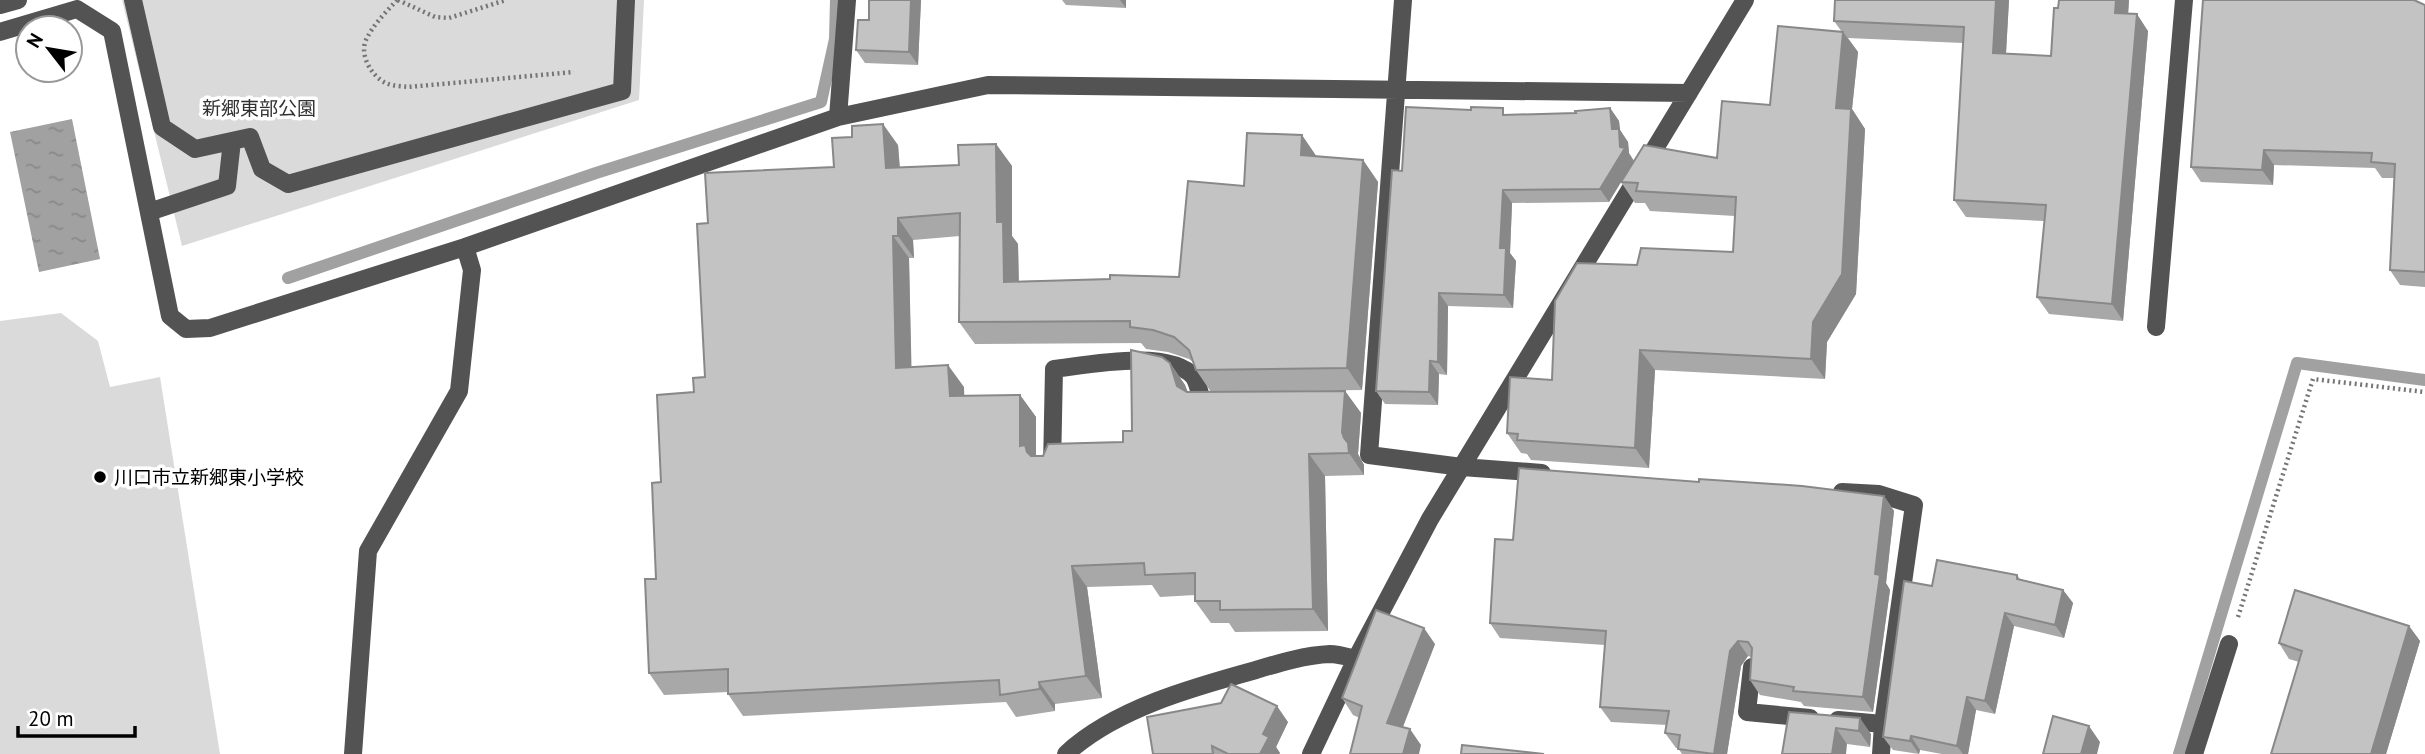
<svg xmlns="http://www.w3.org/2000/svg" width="2425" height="754" font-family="'PT Sans','Noto Sans JP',sans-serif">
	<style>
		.park { fill: #dadada }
		.water { fill: url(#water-ripples) }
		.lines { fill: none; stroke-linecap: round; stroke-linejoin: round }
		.stream { stroke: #a1a1a1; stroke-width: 12 }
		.path { stroke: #757575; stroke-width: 4.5; stroke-dasharray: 2 3.5; stroke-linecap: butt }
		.minor { stroke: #535353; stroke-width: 18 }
		.wall { fill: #a8a8a8 }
		.shaded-wall { fill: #888 }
		.building { fill: #c3c3c3; stroke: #888; stroke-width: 2 }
		.poi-dot { fill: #000; stroke: #fff; stroke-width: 2.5 }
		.labels { text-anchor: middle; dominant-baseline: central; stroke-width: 7; stroke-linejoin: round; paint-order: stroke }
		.park-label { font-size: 19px; fill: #313131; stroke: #fff }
		.poi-label { font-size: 19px; fill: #000; stroke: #fff; text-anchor: start }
	</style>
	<defs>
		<pattern id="water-ripples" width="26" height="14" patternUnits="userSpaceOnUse" patternTransform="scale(1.75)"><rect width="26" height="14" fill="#a1a1a1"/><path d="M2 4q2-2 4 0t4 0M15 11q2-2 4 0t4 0" fill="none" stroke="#898989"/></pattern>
	</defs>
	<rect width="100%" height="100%" fill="#fff"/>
	<path class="park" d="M122,0H644L639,100L182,246Z
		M61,313L98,341L110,387L160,377L220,754H0V321Z"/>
	<path class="water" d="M72,119L100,259L39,272L10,132Z"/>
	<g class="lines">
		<path class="stream" d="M288,278L596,173L821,102L835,39L836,0
			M2179,754L2297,363L2425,380"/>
		<path class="path" d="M397,0C386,12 373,25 366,40C359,55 372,77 386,83C392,86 401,86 408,87L574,72
			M398,0L435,17L449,18L506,0
			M2238,617L2313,379L2425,392"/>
		<path class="minor" d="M133,0L162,127L195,149L250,137L262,169L288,184L622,91L626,0
			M1403,0L1369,455L1462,467L1542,473
			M0,5L18,0
			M0,32L77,9L112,31L170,316L186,329L210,328L465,247L838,117L988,85L1689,93
			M838,117L847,0
			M149,212L227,186L232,141
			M2156,327L2184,0
			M1052,467L1054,369C1087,365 1170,348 1194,377C1198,383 1200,396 1203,403H1213
			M1842,492L1879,494L1914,505L1883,724L1881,754
			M1752,667L1747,712L1810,718
			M1838,720L1883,724
			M353,754L368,551L459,391L472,270L465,247
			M1066,754C1114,709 1194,687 1256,670C1279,663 1305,655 1330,654C1338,654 1348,657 1356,659
			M1311,754L1356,659L1430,519L1745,0
			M2194,754L2229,644"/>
	</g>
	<path class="wall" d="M869,0H921L918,65L865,63L856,50L869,20Z
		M1062,0H1126V8L1066,5Z
		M2009,0L2006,54L2051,56L2059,0H2129L2128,14L2148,31L2123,321L2049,314L2037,297L2044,221L1966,217L1954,200L1963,43L1848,38L1858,52L1852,109L1865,129L1856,294L1827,342L1825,379L1655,370L1649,468L1531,460L1527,454L1521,453L1507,433L1552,380L1637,265L1733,252L1735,216L1650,211L1645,203H1635L1621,182L1717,158L1842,32L1834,21Z
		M2425,5V287L2400,285L2390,270L2394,178H2382L2375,168L2274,165L2273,185L2201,182L2191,167Z
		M1610,108L1619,121L1620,130L1628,142L1629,153L1609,202L1512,203L1510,253L1516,261L1513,308L1448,306L1447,375L1439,374L1438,405L1385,404L1376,391L1402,171L1508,115L1576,113Z
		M852,137L898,145L900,167L959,165L996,144L1012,166V236L1018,244L1019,281L1179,277L1244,186L1317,156L1363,160L1378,182L1362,390L1211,392L1196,370L1193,362L1189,359L1168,352L1146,349L1141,343L975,344L959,322L960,236L913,240L914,258H909L911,367L964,387V396L1020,395L1036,417V456H1043L1123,442L1132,431L1170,363L1185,385L1188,392L1345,391L1361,413L1358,454L1364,465V475L1325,476L1328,631L1235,632L1229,623H1211L1195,601V595L1160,597L1152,585L1087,587L1102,698L1055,704V711L1016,717L1006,702L743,716L728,694V692L664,695L649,673L656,579L661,482L694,392L705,377L708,223L834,167Z
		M1884,496L1894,511L1886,583L1890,590L1873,712L1804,706L1801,702L1760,695L1750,680L1751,657L1748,656L1741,666L1727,754H1682L1678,748H1676L1665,733L1667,725L1611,722L1600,707L1605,645L1500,638L1490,623L1513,540Z
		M2017,575L2020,579L2063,590L2073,603L2064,638L2014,626L1995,714L1976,710L1968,754H1942L1920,750L1919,754L1893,750L1883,737L1932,586Z
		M2409,626L2420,641L2386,754H2271L2299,662L2289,659L2279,643Z
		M1435,644L1403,727L1421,745L1353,715L1342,698Z
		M1789,712L1871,734L1870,747L1847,744Z
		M1288,722L1276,747L1280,753L1279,754H1153Z"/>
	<path class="shaded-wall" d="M911,0H921L918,65L909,52Z
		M1120,0H1126V8Z
		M1996,0H2009L2005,70L1993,53Z
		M2116,0H2129L2127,30L2115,13Z
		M2137,14L2148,31L2123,321L2112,304Z
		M1843,32L1858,52L1852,109L1865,129L1856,294L1827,342L1825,379L1811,359L1813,322Z
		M1610,108L1619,121L1620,130L1628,142L1629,153L1634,161L1609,202L1600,189L1620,147L1612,129Z
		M883,124L898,145L901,190L886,168Z
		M1302,135L1317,157L1301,155Z
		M996,144L1012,166V236L1018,244L1019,304L1004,282L997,222Z
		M2264,150L2274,165L2273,185L2262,170Z
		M1363,160L1378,182L1362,390L1347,368Z
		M1503,190L1512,203L1510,253L1516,261L1513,308L1504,295L1500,248Z
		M898,218L913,240L914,258L898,236Z
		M893,236L909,258L912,389L896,368Z
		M1439,293L1448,306L1447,375L1438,362Z
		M1640,350L1655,370L1649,468L1635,448Z
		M1430,361L1439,374L1438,405L1429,392Z
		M1170,363L1185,385L1193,408L1177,386Z
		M948,365L964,387L965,418L950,396Z
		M1345,391L1361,413L1358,454L1364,465V475L1349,453L1342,432Z
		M1020,395L1036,417V460L1020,446Z
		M1309,454L1325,476L1328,631L1313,609Z
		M1884,496L1894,511L1886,583L1890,590L1873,712L1863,697L1875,574Z
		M1072,566L1087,587L1102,698L1086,676Z
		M2063,590L2073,603L2064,638L2055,625Z
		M2005,613L2014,626L1995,714L1985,701Z
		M2409,626L2420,641L2386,754H2371Z
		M1424,628L1435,644L1398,739L1387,723Z
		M1738,641L1748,656L1741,666L1727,754H1714L1730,651Z
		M1039,682L1055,704V711L1040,689Z
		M1967,697L1976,710L1968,754H1963L1957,746Z
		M1277,706L1288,722L1276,747L1280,753L1279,754H1260L1263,734Z
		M1860,718L1871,734L1870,747L1859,731Z
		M2089,726L2100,742L2097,754H2081Z
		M1836,728L1847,744L1846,754H1832Z
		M1410,729L1421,745L1419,754H1403Z
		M1911,736L1920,750L1919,754L1910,741Z"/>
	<path class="building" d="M869,0H911L909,52L856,50L858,20H869Z
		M1835,0H1996L1993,53L2051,56L2054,8H2058L2059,0H2116L2115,13L2137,14L2112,304L2037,297L2046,205L1954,200L1964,27L1834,21Z
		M2203,0H2414L2425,5V272L2390,270L2395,164L2371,162L2372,153L2264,150L2262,170L2191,167Z
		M1778,26L1843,32L1836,108L1851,109L1842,274L1813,322L1811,359L1640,350L1635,448L1517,440L1518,434L1507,433L1510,377L1552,380L1555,301L1577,263L1637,265L1641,248L1733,252L1736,197L1636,191L1638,183L1621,182L1644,145L1717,158L1722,101L1770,105Z
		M1406,107L1471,110V107L1503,108V115L1576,113L1575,111L1610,108L1612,129H1619L1620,147L1625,148L1600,189L1503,190L1500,248H1506L1504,295L1439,293L1438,362L1430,361L1429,392L1376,391L1392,170L1402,171Z
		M883,124L886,168L959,165L958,145L996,144L997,222H1003L1004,282L1110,279V275L1179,277L1188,181L1244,186L1247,133L1302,135L1301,155L1363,160L1347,368L1196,370L1189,350L1174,337L1153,330L1130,327V321L959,322L960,213L898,218V236H893L896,368L948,365L950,396L1020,395V446L1025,445L1027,452L1031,456H1043L1048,444L1123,442V431H1132L1131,350L1162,357L1170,363L1177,386L1187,392L1345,391L1342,432L1344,438L1348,443L1349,453L1309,454L1313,609L1220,610V601H1195V573L1145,575L1144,563L1072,566L1086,676L1039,682L1040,689L1000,695L999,680L728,694V669L649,673L645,579H656L652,483L661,482L657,395L694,392L693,378L705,377L697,224L708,223L705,173L834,167L832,138L852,137V126Z
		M1519,468L1699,482V479L1802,486L1884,496L1875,574L1880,575L1863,697L1793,691L1794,687L1750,680L1752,648L1748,642L1738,641L1730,651L1714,754L1678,749L1680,735L1665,733L1669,711L1600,707L1606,631L1490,623L1495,539L1513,540Z
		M1937,560L2017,575V579L2063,590L2055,625L2005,613L1985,701L1967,697L1957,746L1911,736L1910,741L1883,737L1904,581L1932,586Z
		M2295,590L2409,626L2371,754H2271L2302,651L2279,643Z
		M1376,610L1424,628L1387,723L1410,729L1403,754H1350L1362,706L1342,698Z
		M1231,684L1277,706L1263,734L1269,737L1260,754H1228L1212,746L1213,754H1153L1147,717L1221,703Z
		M1789,712L1860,718L1859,731L1836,728L1832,754H1782Z
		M2053,716L2089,726L2081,754H2043Z
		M1462,745L1544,754H1461Z"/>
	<circle class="poi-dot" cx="100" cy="477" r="7"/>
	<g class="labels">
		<g class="park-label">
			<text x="259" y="108">新郷東部公園</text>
		</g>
		<g class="poi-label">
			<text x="114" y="477">川口市立新郷東小学校</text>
		</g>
	</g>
	<g transform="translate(49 49) rotate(301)"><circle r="33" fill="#ffffff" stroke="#999999" stroke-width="2"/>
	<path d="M0-5L12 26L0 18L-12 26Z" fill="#000000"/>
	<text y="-10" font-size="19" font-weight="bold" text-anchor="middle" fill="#000000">N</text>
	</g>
	<path d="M18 726v10h117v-10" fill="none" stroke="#000000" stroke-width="3.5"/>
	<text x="28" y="726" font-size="21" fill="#000000" stroke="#ffffff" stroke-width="5" paint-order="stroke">20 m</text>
</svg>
